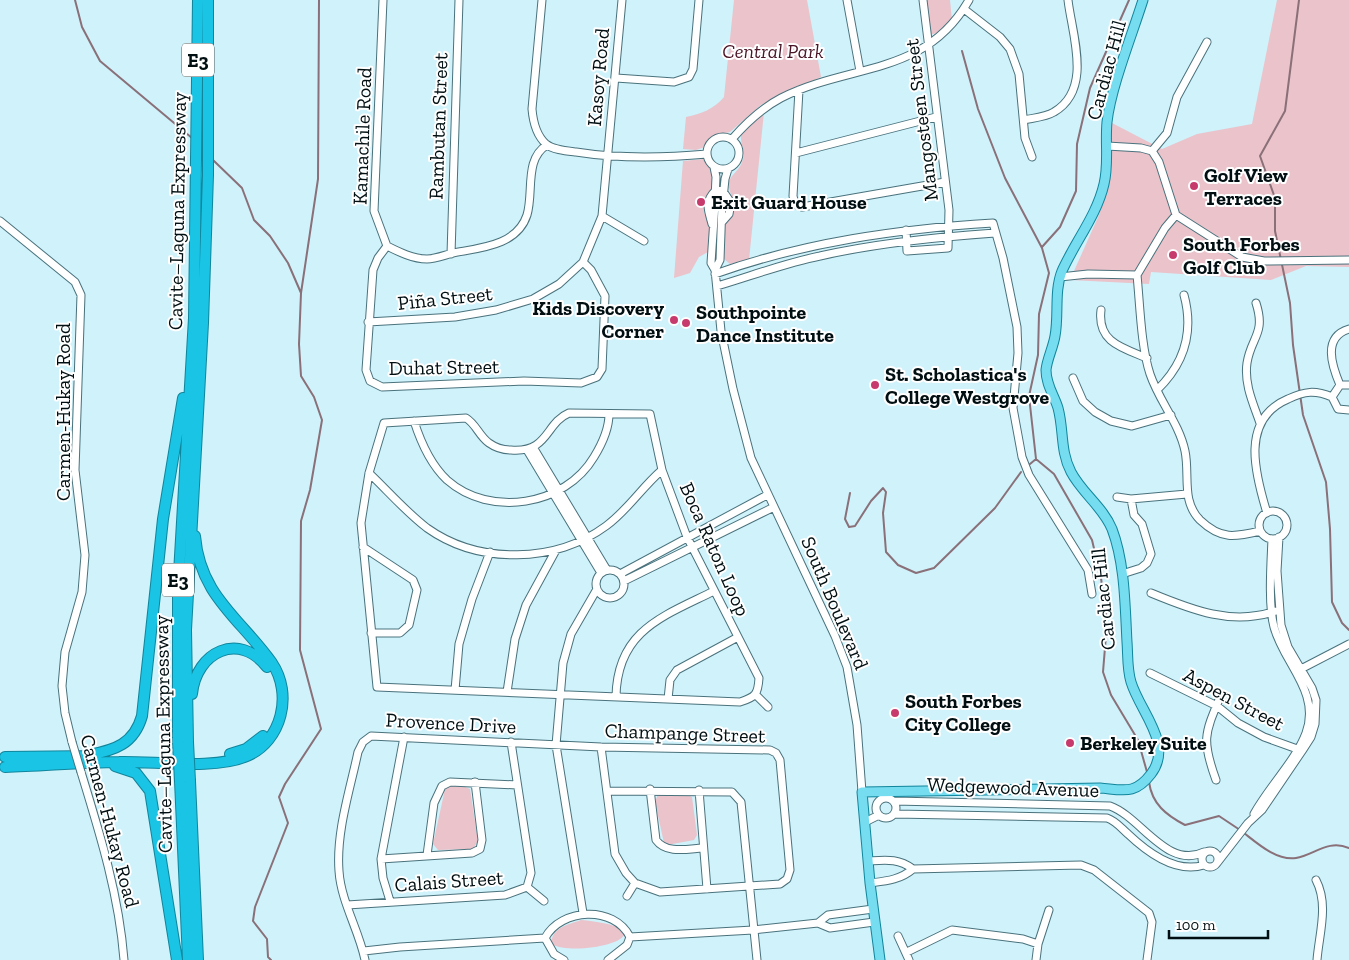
<svg xmlns="http://www.w3.org/2000/svg" width="1349" height="960" font-family="'Zilla Slab',serif">
	<style>
		.green { fill: #eac3cb }
		.lines { fill: none; stroke-linecap: round; stroke-linejoin: round }
		.stream { stroke: #8a7078; stroke-width: 2 }
		.minor-casing { stroke: #4a727c; stroke-width: 9 }
		.major-casing { stroke: #11859b; stroke-width: 11 }
		.highway-casing { stroke: #11859b; stroke-width: 12 }
		.minor { stroke: #fff; stroke-width: 7 }
		.major { stroke: #76dcef; stroke-width: 9 }
		.highway { stroke: #1ac4e5; stroke-width: 10 }
		.minor-bridge-casing { stroke: #4a727c; stroke-width: 9; stroke-linecap: butt }
		.highway-bridge-casing { stroke: #11859b; stroke-width: 12; stroke-linecap: butt }
		.minor-bridge { stroke: #fff; stroke-width: 7 }
		.highway-bridge { stroke: #1ac4e5; stroke-width: 10 }
		.poi-dot { fill: #c73b6c; stroke: #fff; stroke-width: 2 }
		.labels { text-anchor: middle; dominant-baseline: central; stroke-width: 4; stroke-linejoin: round; paint-order: stroke }
		.shield { fill: #fff; stroke: #4d5759; stroke-width: 1 }
		.shield-label { font-size: 19px; font-weight: bold; fill: #010f12 }
		.park-label { font-size: 20px; font-style: italic; fill: #4a1526; stroke: #fff }
		.street-label { font-size: 20px; fill: #010f12; stroke: #fff }
		.poi-label { font-size: 20px; font-weight: bold; fill: #010f12; stroke: #fff; text-anchor: start }
	</style>
	<rect width="100%" height="100%" fill="#cff2fb"/>
	<path class="green" d="M734,0H807L821,77L761,105L730,132L718,135L705,147L696,150L683,149L686,117C701,114 714,109 724,97Z
		M925,0H950L952,21L941,32L929,35Z
		M1277,0H1349V267L1306,266L1271,280L1151,272L1149,284L1070,280L1099,215L1112,159V123L1162,149L1197,134L1252,124Z
		M764,112L749,260L730,264L723,258L725,223L734,201C720,174 738,178 743,159C746,150 738,141 742,132Z
		M703,159L713,171V188L705,200L704,212L710,228L708,252L699,257L690,273L674,278L683,161Z
		M448,786H463L470,789L478,841L473,849L438,850L433,844L445,789Z
		M658,794L688,795L692,797L697,835L694,840L667,845L664,843L655,802Z
		M581,920C681,930 581,960 551,944C552,927 568,925 581,920Z"/>
	<g class="lines">
		<path class="stream" d="M75,0L82,27L100,61L192,138
			M1299,0L1285,111L1260,156L1275,198V231L1290,303L1293,345L1303,415L1326,482L1330,529L1332,602L1342,623L1349,630
			M962,51L978,109L1005,178L1042,248L1049,273L1039,314L1038,355L1029,396L1036,459L1054,474L1092,540L1101,578L1107,623L1103,672L1111,695L1138,740L1147,772
			M213,160L242,188L254,220L270,236L288,263L301,293
			M1042,247L1060,227L1076,191L1077,144L1090,88L1129,0
			M1030,464L1036,459
			M850,493L845,519L849,527L855,526L871,501L883,488L886,492L883,513L886,552L898,565L916,573L934,568L995,508L1021,472
			M1149,782C1152,804 1166,815 1185,825L1219,816L1240,830
			M1244,833C1258,844 1277,861 1296,858C1314,855 1328,839 1349,848
			M271,960L268,957L267,939L253,921L255,907L288,823L279,797L285,784L321,729L300,650L301,521L310,490L322,420L314,397L301,376L299,344L301,293L318,179L319,0"/>
		<g class="minor-casing">
			<path id="minor" d="M383,0L374,211L387,246C399,252 413,259 427,259C435,259 445,255 453,253C479,248 517,246 527,215C534,192 524,159 547,145
				M542,0L532,109C533,121 536,135 546,144C553,150 567,151 576,152C620,159 662,158 707,154
				M847,0L860,71
				M964,9L1000,37L1010,49L1019,74L1025,138L1032,157
				M616,78L674,82L689,77L693,69L699,0
				M799,90L793,196L795,204L802,207L945,182
				M1024,120C1033,118 1046,117 1054,112C1093,89 1072,35 1068,0
				M707 153a16 16 0 1 1 32 0a16 16 0 1 1-32 0Z
				M732,139C746,123 762,108 781,98C850,63 925,77 969,0
				M1107,146L1141,148L1152,151L1159,162L1176,215L1242,257L1264,261L1349,260
				M1152,151L1167,133L1177,97L1207,42
				M796,153L936,117
				M714,167L716,177L715,198
				M723,199L725,179L728,169
				M715,204L711,263L715,270L721,331L733,389L751,458L835,636L847,667L857,725L862,792
				M602,216L644,241
				M0,221L75,282L81,295L75,470L85,555L82,592L65,652L62,686L65,713L72,742
				M712,224C708,209 704,202 716,190L723,191L731,203L729,214L722,222
				M906,230L907,251L948,248L949,210L923,0
				M387,246L378,258L373,270L366,370L370,381L382,387L524,381L581,383L597,377L602,369L605,296L591,270L583,262
				M451,254L459,0
				M715,270L720,260L722,204
				M715,274C805,242 898,229 993,223L1003,258L1017,327L1018,353L1013,408L1022,457L1029,475L1088,570L1092,594
				M1137,275C1140,305 1141,347 1150,374C1159,401 1179,423 1185,451C1190,475 1181,501 1200,520C1221,540 1235,537 1260,531
				M1060,277L1088,274L1137,275L1165,228L1176,215
				M717,286C751,276 785,263 820,256C877,243 937,237 995,233
				M1256,303C1266,334 1251,337 1247,363C1244,384 1253,403 1260,423
				M1101,310C1097,342 1122,348 1147,358
				M368,322L455,317L496,310L533,299L559,284L583,262L602,216L622,0
				M1073,378L1083,401L1095,412L1111,421L1132,426L1171,415
				M1340,385C1332,366 1322,337 1349,329
				M1349,385H1340L1332,397L1338,409L1349,410
				M1157,390C1185,363 1194,332 1184,295
				M569,413L650,414L662,470L687,537L759,678C758,694 756,697 740,702L377,687L361,523L369,473L384,423L466,418C476,424 479,436 489,443C496,448 503,450 511,450C549,453 545,423 569,413Z
				M414,421C421,443 430,464 447,480C490,518 565,506 594,457C602,444 609,430 609,414
				M533,447L607,570
				M527,450L601,573
				M369,473C388,491 406,512 427,528C479,565 556,563 606,526C628,510 642,487 662,470
				M1117,497L1131,499L1187,494
				M1259 525a14 14 0 1 1 28 0a14 14 0 1 1-28 0Z
				M1267,513C1255,474 1240,419 1288,399C1305,391 1315,390 1332,397
				M363,547L413,580L417,590L409,625L400,633H371
				M596 584a14 14 0 1 1 28 0a14 14 0 1 1-28 0Z
				M620,574L767,495
				M1122,574L1141,568L1147,563L1151,554L1142,524L1134,515L1131,499
				M624,581L774,507
				M1151,593C1192,610 1232,626 1276,611
				M1297,671L1349,644
				M1150,673L1217,706L1238,723L1264,737L1300,750
				M455,690L459,644L472,599L490,552
				M507,692L515,639L526,605L556,550
				M756,695L768,707
				M616,697C617,630 664,616 714,591
				M668,699L670,680L677,670L738,637
				M81,772C100,834 119,895 124,960
				M1216,780C1201,739 1205,733 1221,695
				M650,789L656,840C666,854 687,849 702,848
				M699,790L707,889
				M607,791L732,792L741,802L757,960
				M876 808a10 10 0 1 1 20 0a10 10 0 1 1-20 0Z
				M894,801L1110,806C1141,817 1167,870 1204,852
				M895,814L1107,818C1116,821 1121,828 1128,834C1148,853 1176,874 1204,865
				M1254,814C1268,788 1296,760 1306,733C1321,692 1284,664 1274,627C1268,605 1271,563 1272,539
				M865,822L879,815
				M1202 859a8 8 0 1 1 16 0a8 8 0 1 1-16 0Z
				M427,855L434,803L442,786L450,782L517,785
				M381,859L472,853L480,849L482,840L475,782
				M868,861C886,860 898,858 913,869L1081,865L1094,870L1149,913L1152,922L1147,960
				M1217,863L1248,823L1262,810L1302,751L1311,737L1315,724L1316,700L1312,688L1288,647L1281,625L1277,571L1279,537
				M1316,880C1329,905 1319,934 1317,960
				M870,883C886,881 900,880 913,869
				M527,887L544,901
				M627,896L635,883
				M390,901L383,878L381,859L404,737
				M347,905L505,895L527,887L531,873L511,742
				M583,913L556,745L563,663L571,634L597,589
				M818,923L828,915L873,909
				M898,936L909,960
				M630,937L753,930L818,923L830,928L874,922
				M364,951L400,947L545,938
				M907,952L952,930L1023,939L1038,944
				M365,960C359,930 341,902 339,871C336,832 350,790 358,752L363,742L371,736L601,747L770,750L776,753L780,760L790,870L787,879L780,884L660,892L635,883L626,873L615,854L601,747
				M564,960L554,954L545,938C561,908 614,905 630,937L627,945L608,960
				M1036,960L1038,944L1049,910"/>
		</g>
		<g class="major-casing">
			<path id="major" d="M880,960L870,883L862,792L1100,788C1124,790 1135,795 1151,774C1174,744 1140,712 1131,682C1127,669 1128,655 1127,642C1125,606 1125,563 1112,529C1103,507 1082,493 1071,472C1060,451 1064,430 1058,408C1054,395 1046,385 1046,370C1047,359 1053,348 1055,336C1059,315 1054,291 1062,271C1075,242 1097,215 1104,184C1109,164 1105,143 1107,122C1111,87 1132,35 1143,0"/>
		</g>
		<g class="highway-casing">
			<path id="highway" d="M192,694C196,652 239,631 267,667
				M178,742V590L194,318L198,0
				M188,742L186,630L203,323L208,175V0
				M230,754L246,749L263,736
				M89,755C115,750 134,744 142,716L163,519L183,398
				M5,757L96,756
				M115,766L136,773L150,791L177,960
				M5,767C43,766 81,762 119,762C154,761 215,770 247,756C282,741 293,694 272,663C240,618 200,596 195,536
				M180,781L188,960
				M190,781L198,960"/>
		</g>
		<use href="#minor" class="minor"/>
		<use href="#major" class="major"/>
		<use href="#highway" class="highway"/>
		<g class="minor-bridge-casing">
			<path id="minor-bridge" d="M72,742L81,772"/>
		</g>
		<g class="highway-bridge-casing">
			<path id="highway-bridge" d="M178,742L180,781
				M188,742L190,781"/>
		</g>
		<use href="#minor-bridge" class="minor-bridge"/>
		<use href="#highway-bridge" class="highway-bridge"/>
	</g>
	<g class="poi-dot">
		<circle cx="1194" cy="186" r="5"/>
		<circle cx="701" cy="202" r="5"/>
		<circle cx="1173" cy="255" r="5"/>
		<circle cx="674" cy="320" r="5"/>
		<circle cx="686" cy="323" r="5"/>
		<circle cx="875" cy="385" r="5"/>
		<circle cx="895" cy="713" r="5"/>
		<circle cx="1070" cy="743" r="5"/>
	</g>
	<g class="labels">
		<g class="shield">
			<rect x="182" y="43.5" width="32" height="33" rx="4"/>
			<rect x="162" y="563.5" width="32" height="33" rx="4"/>
		</g>
		<g class="shield-label">
			<text x="198" y="60">E3</text>
			<text x="178" y="580">E3</text>
		</g>
		<g class="park-label">
			<text x="773" y="51">Central Park</text>
		</g>
		<g class="street-label">
			<text transform="translate(1106 70) rotate(-75)">Cardiac Hill</text>
			<text transform="translate(598 77) rotate(-85)">Kasoy Road</text>
			<text transform="translate(921 120) rotate(-97)">Mangosteen Street</text>
			<text transform="translate(438 126) rotate(-88)">Rambutan Street</text>
			<text transform="translate(362 136) rotate(-88)">Kamachile Road</text>
			<text transform="translate(177 211) rotate(-89)">Cavite–Laguna Expressway</text>
			<text transform="translate(445 298) rotate(-6)">Piña Street</text>
			<text transform="translate(444 367) rotate(-1)">Duhat Street</text>
			<text transform="translate(63 412) rotate(-90)">Carmen-Hukay Road</text>
			<text transform="translate(715 549) rotate(66)">Boca Raton Loop</text>
			<text transform="translate(1103 599) rotate(-96)">Cardiac Hill</text>
			<text transform="translate(835 603) rotate(67)">South Boulevard</text>
			<text transform="translate(1234 699) rotate(28)">Aspen Street</text>
			<text transform="translate(451 723) rotate(3)">Provence Drive</text>
			<text transform="translate(685 733) rotate(2)">Champange Street</text>
			<text transform="translate(163 734) rotate(-91)">Cavite–Laguna Expressway</text>
			<text transform="translate(1013 787) rotate(2)">Wedgewood Avenue</text>
			<text transform="translate(110 821) rotate(75)">Carmen-Hukay Road</text>
			<text transform="translate(449 881) rotate(-4)">Calais Street</text>
		</g>
		<g class="poi-label">
			<text x="1204" y="175">Golf View<tspan x="1204" dy="23">Terraces</tspan></text>
			<text x="711" y="202">Exit Guard House</text>
			<text x="1183" y="244">South Forbes<tspan x="1183" dy="23">Golf Club</tspan></text>
			<text x="664" y="308" text-anchor="end">Kids Discovery<tspan x="664" dy="23">Corner</tspan></text>
			<text x="696" y="312">Southpointe<tspan x="696" dy="23">Dance Institute</tspan></text>
			<text x="885" y="374">St. Scholastica's<tspan x="885" dy="23">College Westgrove</tspan></text>
			<text x="905" y="701">South Forbes<tspan x="905" dy="23">City College</tspan></text>
			<text x="1080" y="743">Berkeley Suite</text>
		</g>
	</g>
	<path d="M1169 930v8h99v-8" fill="none" stroke="#010f12" stroke-width="2.5"/>
	<text x="1176" y="930" font-size="15" fill="#010f12" stroke="#ffffff" stroke-width="4" paint-order="stroke">100 m</text>
</svg>
